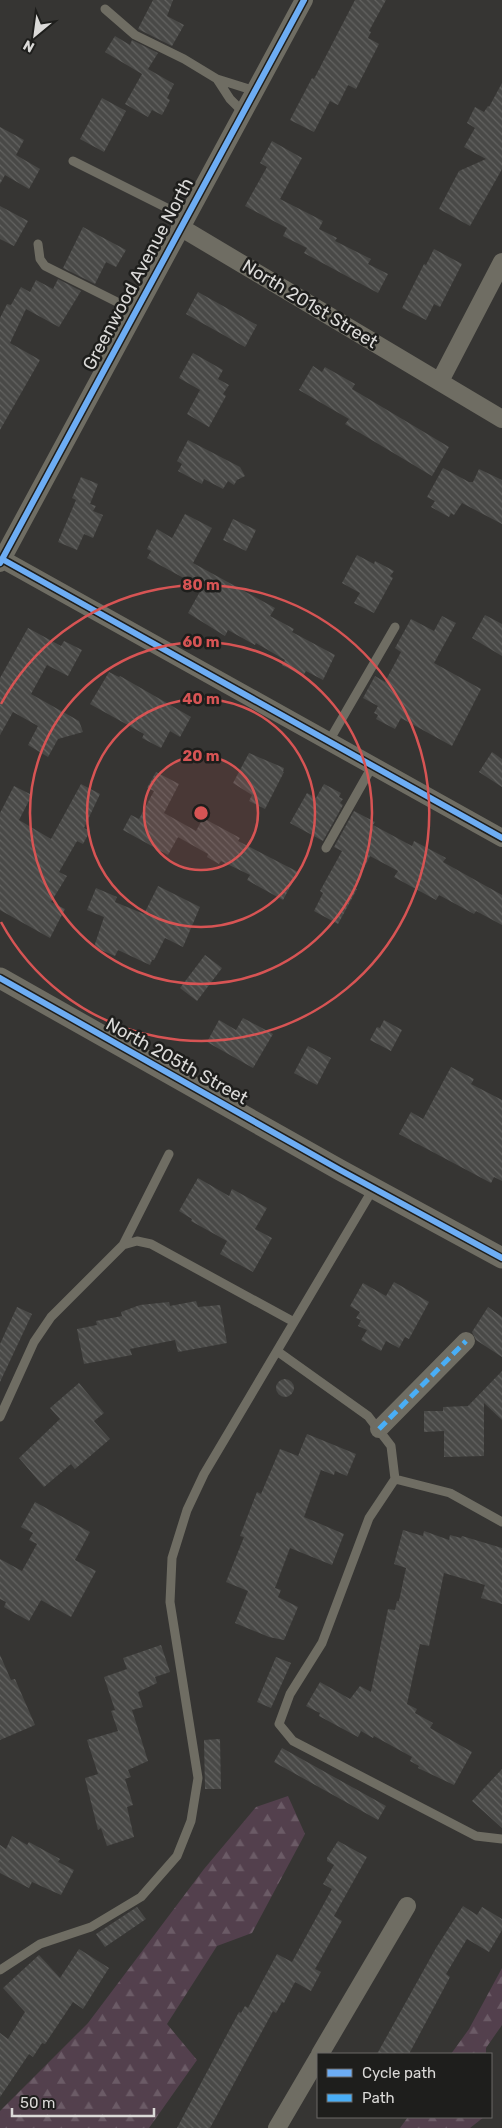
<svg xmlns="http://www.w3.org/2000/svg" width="502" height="2128" font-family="Rubik,sans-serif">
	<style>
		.forest { fill: url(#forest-firs) }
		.building { fill: url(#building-back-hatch) }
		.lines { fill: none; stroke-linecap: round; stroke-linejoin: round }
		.service { stroke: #6f6d63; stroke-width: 9 }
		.minor { stroke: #6f6d63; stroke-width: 18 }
		.tertiary { stroke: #6f6d63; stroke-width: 21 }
		.quiet { stroke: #49aef6; stroke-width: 5; stroke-dasharray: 10 5; stroke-linecap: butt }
		.cycleway-casing { stroke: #1e1e1c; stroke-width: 9 }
		.cycleway { stroke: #6dadf4; stroke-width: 6 }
		.ring { fill: none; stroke: #d75454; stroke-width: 2.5 }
		.labels { text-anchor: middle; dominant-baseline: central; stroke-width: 5; stroke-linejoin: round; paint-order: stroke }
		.street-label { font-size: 18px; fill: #dbdad8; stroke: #1e1e1c }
		.centre { fill: #d75454; stroke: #1e1e1c; stroke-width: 2.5 }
		.ring-label { font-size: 15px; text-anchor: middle; font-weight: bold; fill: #d75454; stroke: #1e1e1c; stroke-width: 5; stroke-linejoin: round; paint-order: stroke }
	</style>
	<defs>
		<pattern id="forest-firs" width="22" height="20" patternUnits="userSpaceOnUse" patternTransform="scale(1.25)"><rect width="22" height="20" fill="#53404d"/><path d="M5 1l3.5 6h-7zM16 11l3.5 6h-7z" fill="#6b5b66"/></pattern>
		<pattern id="building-back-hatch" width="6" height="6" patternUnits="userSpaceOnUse" patternTransform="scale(1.25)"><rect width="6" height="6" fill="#494947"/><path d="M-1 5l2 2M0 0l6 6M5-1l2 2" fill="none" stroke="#636361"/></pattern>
	</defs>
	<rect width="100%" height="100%" fill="#363533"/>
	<path class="forest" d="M288,1796L305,1834L252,1933L217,1946L167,2024L197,2060L149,2128H0V2111L88,2023L204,1869L256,1807Z
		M502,1968V2025L486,2048V2054H451L469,2029Z
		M408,2117H484L470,2128H400Z"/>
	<path class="building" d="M153,0H173L167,16L184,25L172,46L138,29Z
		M355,0H386L369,31L371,32L368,38L379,44L356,89L348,85L338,105L330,101L314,132L290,120L312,78L314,79Z
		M115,36L130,45L132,40L158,53L148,69L174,84L167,98L170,100L162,115L152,110L148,117L125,104L142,74L105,52Z
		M502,83V169L470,226L439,209L459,171L486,159L464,147L475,128L467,123L475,107L484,112L488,106L489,107Z
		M102,98L126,111L104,152L80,139Z
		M0,127L24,140L16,155L40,169L29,189L5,175L0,184Z
		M272,141L302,158L280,199L323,221L319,229L337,238L335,241L371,259L368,264L388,274L378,293L304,253L307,248L283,236L287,228L245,206L267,167L260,163Z
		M0,206L28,221L14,246L0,239Z
		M83,227L126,250L116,267L106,262L95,284L63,268Z
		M434,249L462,264L440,307L434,304L426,320L402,308L424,264L426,265Z
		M58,279L81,291L59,327L26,309L10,343L40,360L0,430V318L7,304L11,305L21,287L30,292L36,280L53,289Z
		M198,292L257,325L245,347L186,314Z
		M193,353L223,370L218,379L229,385L223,394L226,396L209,427L187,414L200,390L179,378Z
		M313,366L322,372L325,367L355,384L352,389L449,447L432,476L345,424L349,419L299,390Z
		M188,440L240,467L245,476L237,480L234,485L228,481L223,489L204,479L202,484L178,471L182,464L177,461Z
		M443,468L469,482H473L479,469L502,480V524L462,503L454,515L451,513L449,517L431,507L435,501L427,497Z
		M81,477L98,484L90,504L96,506L93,511L103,515L93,538L84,534L77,550L58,542L76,500L72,498Z
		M185,514L212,528L193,563L275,608L270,616L294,629L292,632L335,655L323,680L306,671L303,676L282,665L285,660L256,643L255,645L228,630L225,636L188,613L202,588L147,558L151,551L147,549L157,529L172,538Z
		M233,519L256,530L246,551L223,540Z
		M357,555L374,564L375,561L394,571L390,576L393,578L374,613L354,603L360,593L342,583Z
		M485,615L502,624V656L472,638Z
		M442,616L456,623L434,663L481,689L452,746L401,718L395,729L376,719L378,715L374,713L378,706L363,698L375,676L385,682L401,652L395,648L411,619L434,631Z
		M28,628L61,646L64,641L82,650L68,676L47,665L31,694L79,721L83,732L58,739L48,757L28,745L38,726L13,712L0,735V678Z
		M109,672L119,677L120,676L191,717L180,737L170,731L161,748L142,738L144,734L90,704Z
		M492,752L502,759V787L479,772Z
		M249,753L284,768L283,772H284L265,809L249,801L252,795L233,783Z
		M156,772L179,784L164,813L196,831L203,818L240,838L238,841L298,872L283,900L247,880L250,875L221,861L219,864L207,857L208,854L178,837L168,855L123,830L131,815L139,819L154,791L147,788Z
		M81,784L100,794L84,828L90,831L83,844L77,841L59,872L67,876L51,902L65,909L50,938L0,910V813L14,786L32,795L19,820L51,839Z
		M324,784L341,793L339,797L343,799L340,803L343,805L323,841L290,823L307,793L316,798Z
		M354,811L375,822L373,825L412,846L414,841L446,858L443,862L502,895V925L476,911L474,914L439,895L436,900L394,877L398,871L370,856L354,888L357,889L338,924L314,911L323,893L320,891L342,851L334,847Z
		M158,886L200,907L183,947L165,938L154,960H152L150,965L118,950L115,956L94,947L104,917L87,910L96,888L117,897L115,902L144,914Z
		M205,955L222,968L197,1001L180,988Z
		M243,1018L273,1034L253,1068L207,1042L219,1020L236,1030Z
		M384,1020L402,1030L391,1051L370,1040L377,1027L380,1028Z
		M308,1046L331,1058L317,1085L294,1073Z
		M451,1067L474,1079L471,1084L502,1100V1181L494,1177L491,1183L399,1134L411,1112L423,1119Z
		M198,1178L229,1196L232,1189L267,1208L255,1229L272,1238L253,1272L220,1254L227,1241L191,1221L192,1219L179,1211Z
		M394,1282L429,1302L409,1339L405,1337L399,1348L386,1341L381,1351L361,1340L367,1330L358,1326L361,1320L356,1318L360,1312L350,1306L363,1283L386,1296Z
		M196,1301L198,1307L220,1305L227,1343L178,1352L175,1340L130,1349L132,1355L84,1364L77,1329L97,1325L96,1321L122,1316L121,1312L140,1305L169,1302L170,1306Z
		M17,1307L32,1314L0,1382V1344Z
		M488,1307L502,1317V1357L476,1340L472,1332Z
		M502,1371V1420L484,1403V1456L444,1457V1431L424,1432V1411H443V1407L468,1406Z
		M276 1388a9 9 0 1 1 18 0a9 9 0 1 1-18 0Z
		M79,1383L104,1413L94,1421L110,1439L75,1469L71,1464L44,1487L19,1458L60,1419L50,1408Z
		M307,1434L356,1454L347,1476L335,1471L334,1475L321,1470L304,1517L344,1534L332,1565L290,1548L275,1588L281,1590L278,1597L298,1607L284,1640L269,1637L235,1623L248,1591L226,1582L244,1537L240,1536L257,1492L261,1494L280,1449L298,1456Z
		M35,1502L90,1532L75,1560L96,1571L71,1617L41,1600L29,1621L4,1607L6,1602L0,1599V1559L22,1571L37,1544L29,1540L33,1533L21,1527Z
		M403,1530L423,1536L424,1531L449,1540L450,1535L461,1538L462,1536L502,1548V1604L481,1598L485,1585L444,1573L429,1646L420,1644L407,1704L417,1709L415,1713L433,1723L430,1728L472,1752L454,1785L418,1768L419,1766L410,1761L412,1757L374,1736L373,1738L361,1731L358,1737L319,1716L320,1713L306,1706L320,1682L350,1699L360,1686L371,1692L388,1609L395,1610L397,1601H399L406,1568L394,1564Z
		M161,1645L170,1672L155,1677L157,1683L138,1692L143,1707L132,1710L148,1761L128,1770L131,1777L125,1779L133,1805L127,1807L134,1837L107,1846L101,1828L98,1830L85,1778L98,1774L87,1740L118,1731L111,1711L115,1710L104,1677L127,1669L123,1658Z
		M0,1655L11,1680L15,1679L35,1725L0,1740Z
		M276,1657L291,1663L271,1708L257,1702Z
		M220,1739L221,1789H205L204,1740Z
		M282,1748L386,1806L378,1820L274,1762Z
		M502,1769V1828L472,1801Z
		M12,1836L27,1845L29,1842L60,1859L58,1862L74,1870L61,1895L32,1882L29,1888L0,1873V1845L6,1849Z
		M338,1841L367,1857L334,1916L342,1921L315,1969L321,1972L311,1991L295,1982L284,2003L282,2002L276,2013L273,2011L210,2128H177L239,2012L241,2013L245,2006L248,2008L277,1954L292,1962L332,1889L323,1884L334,1865L327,1861V1858Z
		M463,1906L477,1915L482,1907L502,1919V1930L489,1952L467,1939L446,1974L450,1977L409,2054H377L436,1948Z
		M137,1907L146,1919L105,1947L96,1934Z
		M79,1949L109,1968L83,2009L73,2002L45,2044L42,2043L33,2057L29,2054L0,2097V2033L8,2039L25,2012L3,1988L39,1955L60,1978Z"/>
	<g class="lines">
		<path class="service" d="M105,9L135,35L184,59L217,79L255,91
			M217,79L230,99L243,112
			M73,161L185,217
			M38,244L40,259L45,266L135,311
			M329,741L395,627
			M326,848L373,765
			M123,1245L169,1154
			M277,1351L368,1416L391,1446L395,1479L369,1518L322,1643L290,1694L279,1724L293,1741L476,1836L502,1839
			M0,1417L34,1342L51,1317L123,1245L137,1241L151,1244L294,1322
			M395,1479L450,1493L502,1522
			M0,1970L40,1944L91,1927L141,1897L177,1856L191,1821L198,1778L170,1602L172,1558L187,1510L204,1474L373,1189"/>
		<path class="minor" d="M180,227L502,419
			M440,381L502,262
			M2,559L502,838
			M0,563L304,0
			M379,1429L466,1341
			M320,2054L407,1906
			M277,2128L318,2058"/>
		<path class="tertiary" d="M0,978L340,1170L502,1258"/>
		<path class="quiet" d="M379,1429L466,1341"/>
		<g class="cycleway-casing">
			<path id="cycleway" d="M2,559L502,838
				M0,563L304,0
				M0,978L340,1170L502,1258"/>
		</g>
		<use href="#cycleway" class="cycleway"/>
	</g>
	<circle cx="201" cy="813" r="57" fill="#d75454" fill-opacity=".12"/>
	<g class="ring">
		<circle cx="201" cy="813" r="57"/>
		<circle cx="201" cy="813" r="114"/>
		<circle cx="201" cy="813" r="171"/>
		<path d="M1 704A228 228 0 1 1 1 922"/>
	</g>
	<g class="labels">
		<g class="street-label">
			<text transform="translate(138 274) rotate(-62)">Greenwood Avenue North</text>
			<text transform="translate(310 304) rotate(31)">North 201st Street</text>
			<text transform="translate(177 1061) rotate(29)">North 205th Street</text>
		</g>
	</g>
	<circle cx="201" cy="813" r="8" class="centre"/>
	<g class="ring-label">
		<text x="201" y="590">80 m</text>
		<text x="201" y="647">60 m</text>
		<text x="201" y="704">40 m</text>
		<text x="201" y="761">20 m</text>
	</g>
	<rect x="317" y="2053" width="175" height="65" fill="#1e1e1c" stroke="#6a6967"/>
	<rect x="327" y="2069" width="25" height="8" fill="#6dadf4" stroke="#6a6967"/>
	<text x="362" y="2078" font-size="15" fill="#dbdad8">Cycle path</text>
	<rect x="327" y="2094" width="25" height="8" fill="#49aef6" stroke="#6a6967"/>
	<text x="362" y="2103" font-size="15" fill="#dbdad8">Path</text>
	<g transform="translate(35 35) rotate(209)" stroke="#1e1e1c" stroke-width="4" paint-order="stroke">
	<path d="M0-4L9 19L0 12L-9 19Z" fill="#dbdad8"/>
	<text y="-8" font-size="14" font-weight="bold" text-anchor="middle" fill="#dbdad8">N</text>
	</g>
	<path d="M12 2108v8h142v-8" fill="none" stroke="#dbdad8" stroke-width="2.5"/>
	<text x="20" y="2108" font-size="15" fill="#dbdad8" stroke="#1e1e1c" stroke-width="4" paint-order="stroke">50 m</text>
</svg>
